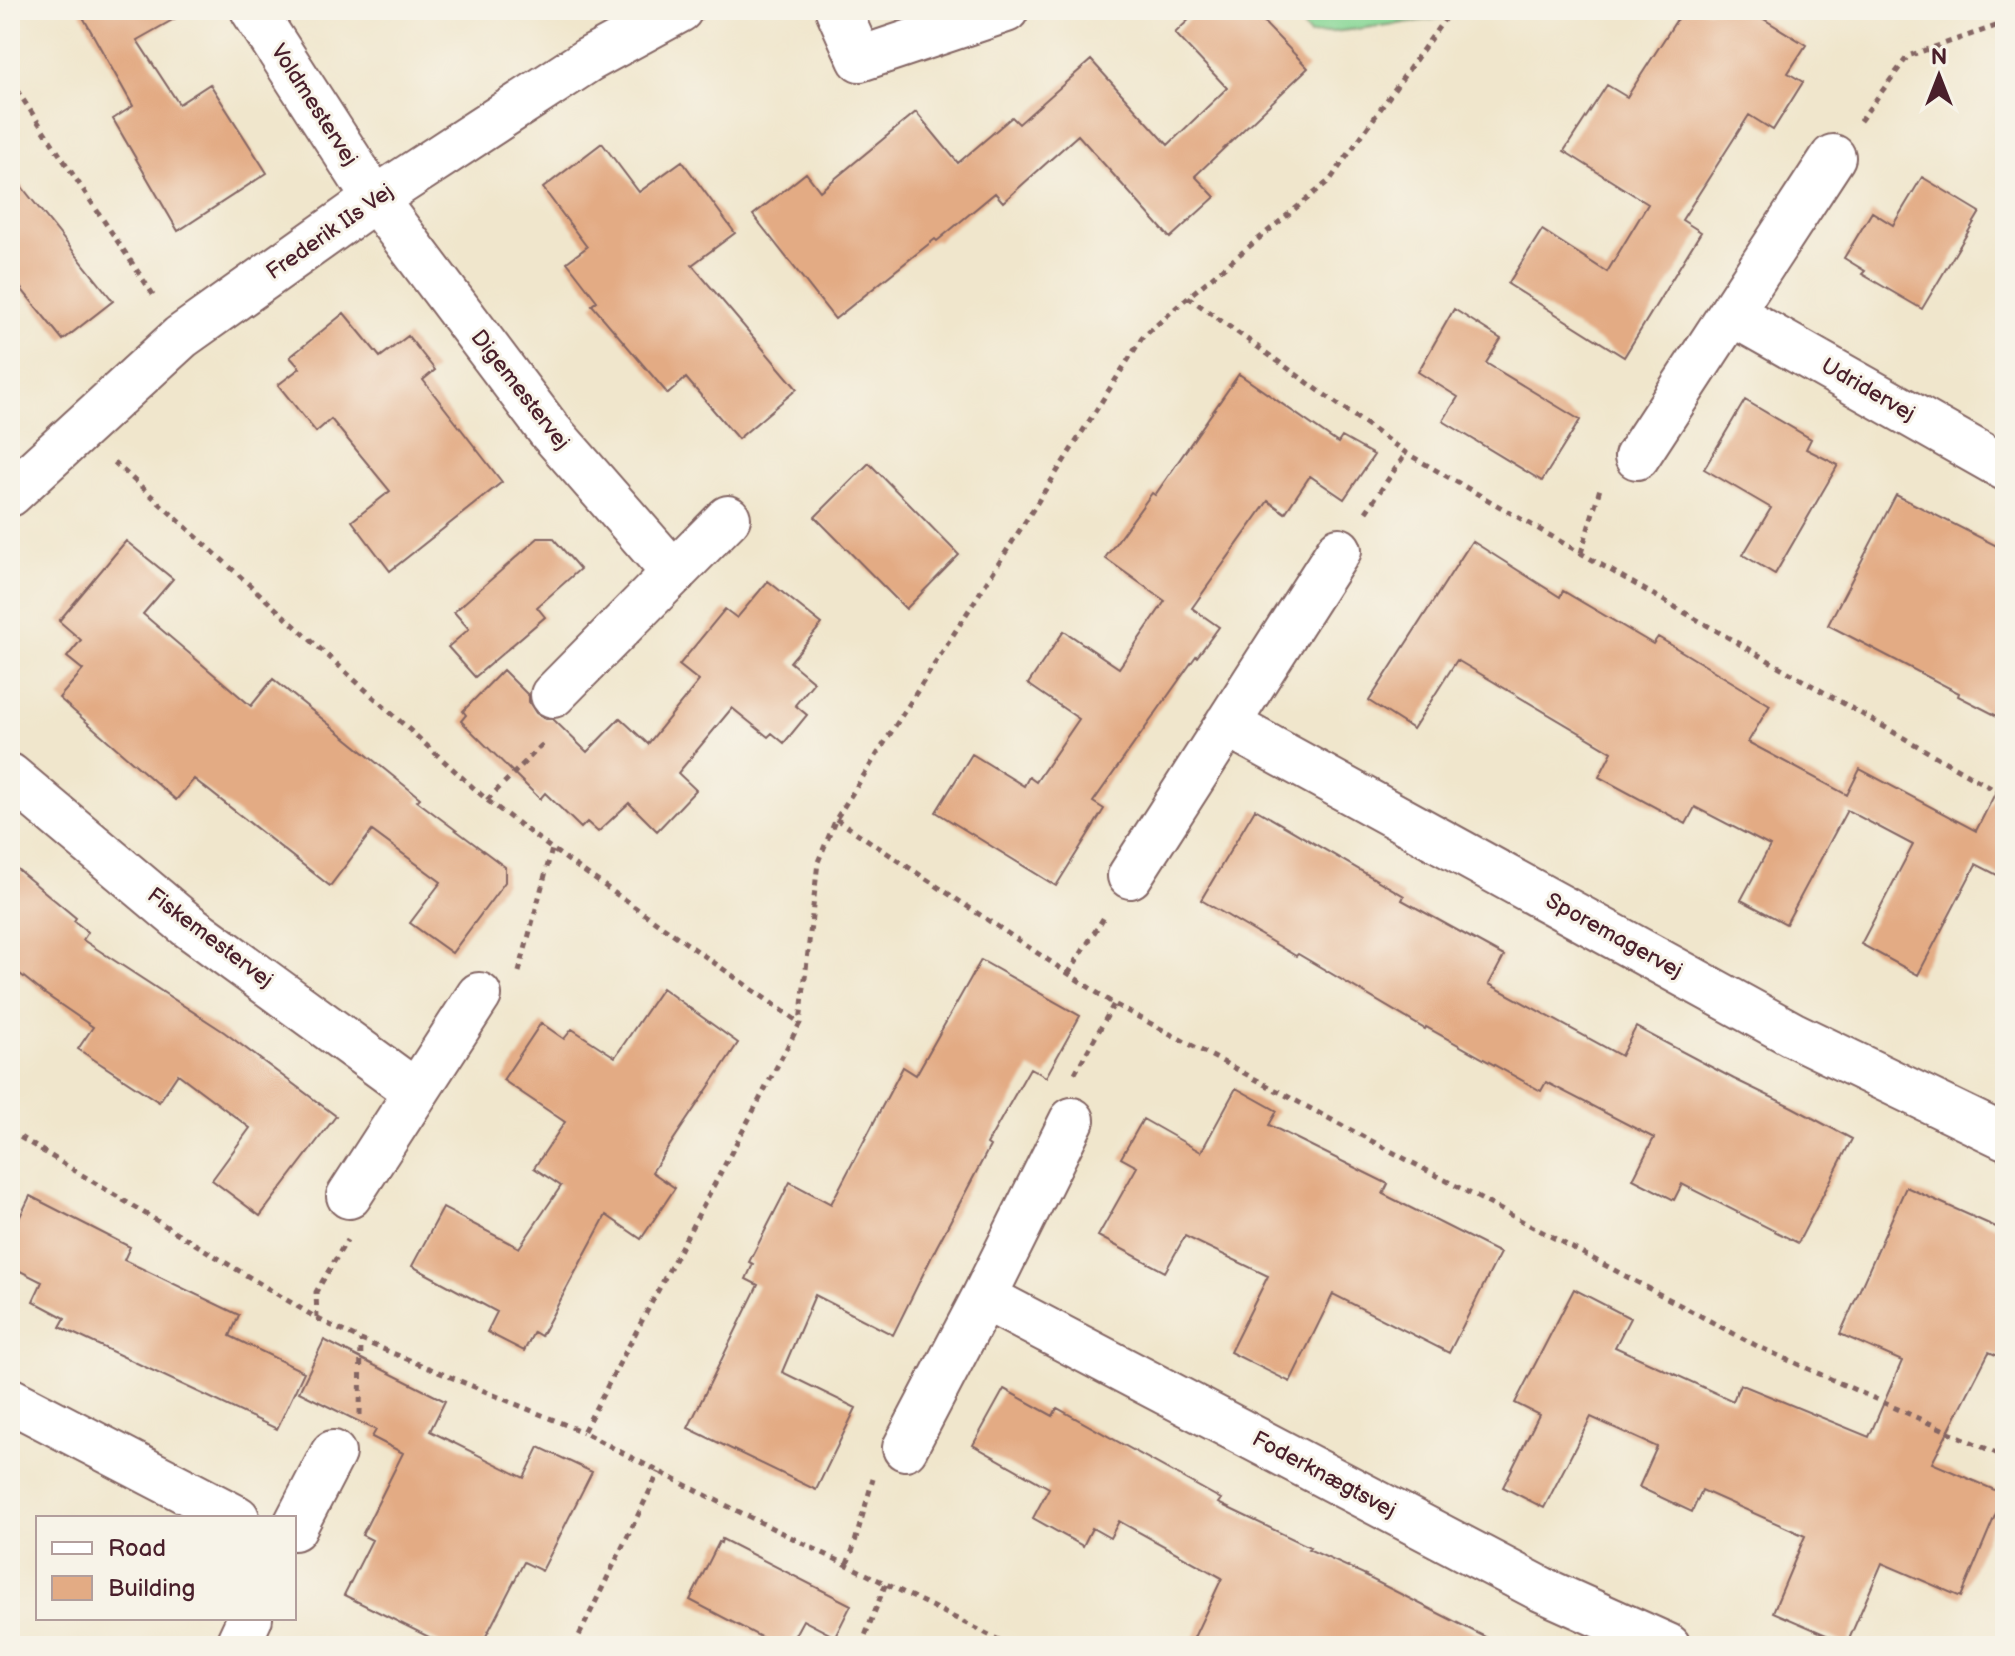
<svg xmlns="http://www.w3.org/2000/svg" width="2015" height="1656" font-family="'Balsamiq Sans',sans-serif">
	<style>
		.green { fill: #88d796; stroke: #697b60; stroke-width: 2 }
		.building { fill: #e3ab84 }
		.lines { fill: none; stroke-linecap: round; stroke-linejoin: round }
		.minor-casing { stroke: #846563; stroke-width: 48 }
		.path { stroke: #846563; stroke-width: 5; stroke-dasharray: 6 6; stroke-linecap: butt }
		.minor { stroke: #fff; stroke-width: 44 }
		.labels { text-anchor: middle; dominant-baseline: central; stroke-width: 6; stroke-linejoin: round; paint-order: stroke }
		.street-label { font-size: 22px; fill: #4a1f2b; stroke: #f7f3e8 }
	</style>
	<rect width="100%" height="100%" fill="#f7f3e8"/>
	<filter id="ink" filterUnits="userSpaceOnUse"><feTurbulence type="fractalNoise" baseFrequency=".0125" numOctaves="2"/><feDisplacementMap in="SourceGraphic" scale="16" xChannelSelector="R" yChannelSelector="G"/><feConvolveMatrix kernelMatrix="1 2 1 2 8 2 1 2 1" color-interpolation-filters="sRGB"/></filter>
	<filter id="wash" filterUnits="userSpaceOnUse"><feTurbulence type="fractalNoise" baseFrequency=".006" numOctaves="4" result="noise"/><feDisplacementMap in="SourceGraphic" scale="32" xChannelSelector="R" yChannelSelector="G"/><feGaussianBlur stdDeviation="1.8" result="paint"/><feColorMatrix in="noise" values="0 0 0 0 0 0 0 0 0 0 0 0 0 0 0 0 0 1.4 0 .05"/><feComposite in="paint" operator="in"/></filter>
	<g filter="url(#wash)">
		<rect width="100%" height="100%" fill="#f0e6cc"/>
		<path class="green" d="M1290,10H1507L1310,35Z"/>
		<g id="blocks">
			<path class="building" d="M79,10H190L137,40L179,104L210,84L267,173L178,231L113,119L133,106Z
				M1199,10H1252L1308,68L1195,176L1215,197L1170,238L1078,135L1003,202L995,193L937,241L935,239L835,319L753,215L806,173L820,191L916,112L958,163L1012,117L1019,124L1091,60L1168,145L1227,88L1175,33Z
				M1683,10H1749L1806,45L1788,73L1803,82L1773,130L1749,115L1682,220L1701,232L1624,357L1508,284L1542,230L1607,272L1648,204L1564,151L1607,85L1627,97Z
				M602,143L639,192L682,161L735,233L692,265L797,389L738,439L686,378L668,394L592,305L597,301L567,262L587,247L543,188Z
				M10,172L113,301L63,340L10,275Z
				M1922,177L1980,212L1922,309L1862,274L1865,271L1844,258L1872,212L1893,225Z
				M1454,309L1501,339L1486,363L1580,420L1542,481L1443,421L1458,397L1418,372Z
				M344,313L380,357L408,336L435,370L423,380L502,482L390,571L352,521L390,491L331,419L316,432L278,385L300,368L290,357Z
				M1239,374L1338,443L1342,437L1374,455L1344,499L1310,476L1285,513L1268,501L1192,608L1219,627L1197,657L1196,656L1093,802L1104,809L1056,886L936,812L972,754L1024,786L1029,777L1036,782L1079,719L1028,684L1064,631L1119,668L1165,601L1105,558L1152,493L1155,495Z
				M1745,400L1811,439L1806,449L1838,465L1775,574L1743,555L1771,508L1704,469Z
				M869,463L959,555L906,609L815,517Z
				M1896,495L2005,550V720L1958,696L1959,693L1828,625Z
				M538,538H553L580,569L537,607L545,617L475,677L448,647L469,629L454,612Z
				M126,541L173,579L143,614L251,706L273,679L420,798L417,801L505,867V882L452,953L410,923L441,882L372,831L330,886L194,779L176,800L59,698L83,670L67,657L81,640L59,621Z
				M1472,541L1560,597L1563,591L1653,644L1658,637L1770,705L1748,742L1847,795L1860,769L1976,831L2005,774V879L1976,864L1918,975L1861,944L1913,845L1847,810L1786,924L1741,900L1770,846L1695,807L1686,824L1599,777L1612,752L1457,660L1413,729L1369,701Z
				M768,581L822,624L790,662L814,682L795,705L807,715L784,743L772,733L768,737L732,708L678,773L696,790L657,831L629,803L598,832L587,822L581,828L545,793L540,799L461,721L466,715L463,711L503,670L529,696V702L536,713L546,719H553L587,752L620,718L648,744L699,681L679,665L725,609L737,618Z
				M1255,809L1404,896L1402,900L1504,956L1489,984L1621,1056L1636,1027L1734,1079L1792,1107L1852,1139L1798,1243L1682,1184L1674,1200L1633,1179L1654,1138L1546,1082L1541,1091L1426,1027L1425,1029L1298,954L1296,956L1201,900Z
				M10,863L76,918L74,921L88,932L83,940L224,1032L336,1116L260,1216L212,1180L250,1128L178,1074L159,1102L78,1049L93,1027L45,994L10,966Z
				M981,960L1080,1016L1046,1077L1030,1068L987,1144L990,1146L936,1248L893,1335L815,1295L782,1372L856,1408L816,1490L688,1428L758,1285L746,1279L753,1264L749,1262L790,1182L831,1204L903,1067L916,1075Z
				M662,988L738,1043L652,1172L675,1188L641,1239L606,1215L541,1336L534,1332L524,1351L487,1332L497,1312L412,1266L443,1208L519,1248L561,1186L534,1168L565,1122L503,1080L541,1023L564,1039L572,1029L615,1057Z
				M1236,1088L1277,1111L1269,1125L1388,1184L1383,1194L1500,1253L1449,1353L1333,1294L1290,1382L1230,1352L1268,1276L1185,1236L1165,1272L1098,1236L1137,1167L1121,1158L1143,1119L1201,1152Z
				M1906,1187L2005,1231V1359L1989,1352L1932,1463L2004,1494L1961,1597L1882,1563L1847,1644L1773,1612L1805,1536L1702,1490L1692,1512L1639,1487L1657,1447L1591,1417L1544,1508L1503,1487L1539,1415L1515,1403L1574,1289L1630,1318L1615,1347L1733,1401L1740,1384L1869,1437L1902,1361L1840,1334Z
				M30,1196L130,1247L124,1260L239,1315L230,1336L304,1372L277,1429L60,1327L65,1318L33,1301L42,1282L10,1266V1237Z
				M324,1340L445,1401L430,1431L524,1478L539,1447L592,1472L542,1571L524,1562L481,1646H447L344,1595L372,1540L362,1535L403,1453L372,1437L376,1430L299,1392Z
				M1004,1389L1053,1416L1057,1408L1221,1499L1218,1503L1310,1547L1308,1549L1366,1575L1365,1576L1503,1646H1190L1222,1578L1119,1521L1110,1538L1092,1528L1083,1546L1033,1518L1049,1488L973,1445Z
				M722,1539L851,1605L835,1637L803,1620L789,1646H778L690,1600L719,1542L721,1543Z"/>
		</g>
	</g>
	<g filter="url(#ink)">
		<use href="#blocks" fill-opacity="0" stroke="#846563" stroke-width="2"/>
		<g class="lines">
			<g class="minor-casing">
				<path id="minor" d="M253,10L375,199L549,430L674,573
					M838,10L860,59L1006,10
					M1731,313L2005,468
					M1637,457L1833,157
					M10,494L181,337L375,199L588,60L680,10
					M553,695L728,518
					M1227,724L1792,1034L2005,1137
					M10,776L186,924L416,1092
					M1130,876L1339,550
					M349,1196L479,995
					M984,1297L1541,1589L1668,1646
					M10,1400L237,1518
					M905,1448L984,1297L1072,1120
					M294,1528L333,1453
					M237,1646L250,1618"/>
			</g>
			<path class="path" d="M10,80L156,299
				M1860,121L1908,56L2005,23
				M1188,297L1406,453L2005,796
				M114,462L487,800L552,849L800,1023
				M1366,512L1406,453
				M1581,553L1601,485
				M487,800L546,741
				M836,819L1114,1004L1757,1346L2005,1457
				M519,972L552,849
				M1068,974L1106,914
				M1075,1073L1114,1004
				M10,1131L318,1319L361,1340L583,1432
				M317,1318L316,1292L347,1240
				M360,1415L361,1340
				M847,1564L853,1549L873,1479
				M574,1646L659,1472
				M861,1646L886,1583
				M1011,1646C869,1574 724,1507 583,1432L800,1023L818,862L836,819L1142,338L1188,297L1330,180L1451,10"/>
			<use href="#minor" class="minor"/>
		</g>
	</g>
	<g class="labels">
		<g class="street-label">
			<text transform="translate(314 105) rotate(57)">Voldmestervej</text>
			<text transform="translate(330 232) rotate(-35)">Frederik IIs Vej</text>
			<text transform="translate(520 390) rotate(52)">Digemestervej</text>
			<text transform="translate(1868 390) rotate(30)">Udridervej</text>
			<text transform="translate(1614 936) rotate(29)">Sporemagervej</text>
			<text transform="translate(210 938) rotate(37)">Fiskemestervej</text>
			<text transform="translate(1324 1475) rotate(28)">Foderknægtsvej</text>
		</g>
	</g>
	<rect width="2015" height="1656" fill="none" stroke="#f7f3e8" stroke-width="40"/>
	<rect x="36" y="1516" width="260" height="104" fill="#f7f3e8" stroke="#b29e9c" stroke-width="2"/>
	<rect x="52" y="1542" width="40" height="12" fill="#ffffff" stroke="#b29e9c" stroke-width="2"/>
	<text x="108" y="1556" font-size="24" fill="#4a1f2b">Road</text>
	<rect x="52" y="1576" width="40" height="24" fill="#e3ab84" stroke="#b29e9c" stroke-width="2"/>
	<text x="108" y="1596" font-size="24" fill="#4a1f2b">Building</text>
	<g transform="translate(1939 76)" stroke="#f7f3e8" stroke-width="6" paint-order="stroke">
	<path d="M0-6L14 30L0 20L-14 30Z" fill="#4a1f2b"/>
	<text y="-12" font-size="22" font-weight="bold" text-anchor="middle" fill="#4a1f2b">N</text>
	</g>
</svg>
